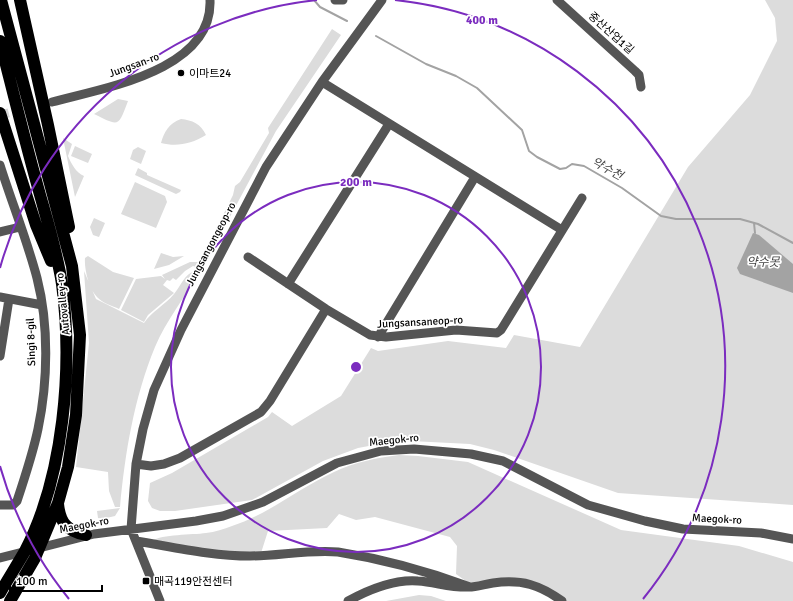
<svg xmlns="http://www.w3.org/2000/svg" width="793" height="601" font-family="Signika,'Noto Sans KR',sans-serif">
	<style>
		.green { fill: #dcdcdc }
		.water { fill: #a3a3a3 }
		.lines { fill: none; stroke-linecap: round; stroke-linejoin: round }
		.stream { stroke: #a3a3a3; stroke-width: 2 }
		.minor-tunnel { stroke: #d9d9d9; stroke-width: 9; stroke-dasharray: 9 4.5; stroke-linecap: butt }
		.minor { stroke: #555; stroke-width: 9 }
		.highway { stroke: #000; stroke-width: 12 }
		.ring { fill: none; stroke: #7b2cbf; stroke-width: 2 }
		.poi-dot { fill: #000; stroke: #fff; stroke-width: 1.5 }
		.labels { text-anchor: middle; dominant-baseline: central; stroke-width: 3.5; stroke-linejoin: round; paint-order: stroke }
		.street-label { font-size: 11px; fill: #000; stroke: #fff }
		.poi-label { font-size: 11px; fill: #000; stroke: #fff; text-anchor: start }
		.water-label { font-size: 12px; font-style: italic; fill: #444; stroke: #fff }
		.centre { fill: #7b2cbf; stroke: #fff; stroke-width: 2 }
		.ring-label { font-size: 12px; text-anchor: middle; font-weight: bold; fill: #7b2cbf; stroke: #fff; stroke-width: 3.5; stroke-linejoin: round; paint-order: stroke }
	</style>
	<rect width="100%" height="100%" fill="#fff"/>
	<path class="green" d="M765,0H793V505L618,493L494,450L470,444L411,441L385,443L358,448L323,461L252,500L175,511H160L152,508L148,501L150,483L172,473L268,417L272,412L292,426L341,396L371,348L378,351L448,341L506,348L514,335L580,347L688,167L750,95L777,41L775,18Z
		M332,29L341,35L276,131L202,269L193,266L185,271L176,280L173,278L170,281L167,280L163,285L174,293L148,315L144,322L121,310L136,279L161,276L165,279L162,275L190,262H200L233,195L235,186L240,182L269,133L268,128Z
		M118,99L128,101C118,128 119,126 94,114Z
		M181,119C192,120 201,124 206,135C191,144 177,147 161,143C164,132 169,123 181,119Z
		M63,138L72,144L68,156C71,163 76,173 84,176L75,197Z
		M75,146L92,154L88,163L71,156Z
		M138,147L146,151L141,164L130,159L133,150Z
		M138,168L147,173V175L181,190L180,192L176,194L135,175Z
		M135,182L165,196L167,202L156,228L121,214Z
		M94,218L105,223L99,237L93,235L90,227Z
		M161,253L173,257L184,256L169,265L154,269Z
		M88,256L113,272L134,278L119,309C113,306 102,303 97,297C89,289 84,269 85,258Z
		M84,271L96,299L144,323C152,311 165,305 174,294C181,286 184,274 195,271L199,273C185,297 166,321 155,347C134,398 125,453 120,507H115L109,491L108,472L76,467L89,343Z
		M399,455L418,456L468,462L621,530L739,546L793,562V601H567L542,585L470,584L456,574L457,546L450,537L375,517L356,520L339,514L327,528L268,531L261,553L238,554L152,541C162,534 192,535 206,533C215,532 224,529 232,526C269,514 299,488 334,472C355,462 376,458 399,455Z
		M120,508L115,516L102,519L98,518L97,511Z
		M419,595L431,596L446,601H386Z"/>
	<path class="water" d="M753,233L759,235L793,264V293L740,274L737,268Z"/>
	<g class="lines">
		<path class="stream" d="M314,0L320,7L347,21
			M376,36L426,64L456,76L477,88L522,130L529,151L537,157L560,169L566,168L572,164L584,166L622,188L661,216L676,219H740L758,224L793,243
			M754,223L755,233"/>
		<path class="minor-tunnel" d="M0,115L49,103"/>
		<path class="minor" d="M335,0H343
			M557,0L635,71L639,75L641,87
			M322,82L562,230
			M52,102C103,88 213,71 210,0
			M0,165C12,203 27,240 37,278C49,325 48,381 38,429C33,453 25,477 17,501L13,505H0
			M0,232L20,227
			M248,257L326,309L370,335L386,337L456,330L497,333L501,330L582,198
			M288,284L389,124
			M0,297L42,305
			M378,337L475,177
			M0,356L9,299
			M136,464L151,466L164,464L180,458L261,412L270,401L326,309
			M136,541C173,547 212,556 250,556C277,556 312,549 338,552C383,559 427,571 470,587
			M0,558L94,534L196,521L223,516L263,502L337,463L381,451L414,449L471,454L503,461L588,505L645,521L683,529L761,533L793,539
			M160,601L131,529L136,464L143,429L154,390L181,330L266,167L322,82L382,0
			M348,601C368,590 394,579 418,581C435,582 451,588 469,587C477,587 485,584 493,583C522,579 540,585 562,601"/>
		<path class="highway" d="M1,0L72,266L80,335L76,415L68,467L58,503L35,558L10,601
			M20,0L48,125L69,227
			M0,41C12,88 24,137 37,184C46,217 57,251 62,284C73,367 64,476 25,551C17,565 8,579 0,593
			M0,113L36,225L51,261
			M58,504C60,523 67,531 86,535"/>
	</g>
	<g class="ring">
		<circle cx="356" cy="367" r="185"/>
		<path d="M69 599A369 369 0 0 1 0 466M0 268A369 369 0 0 1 317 0M395 0A369 369 0 0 1 643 599"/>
	</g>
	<g class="poi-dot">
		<circle cx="181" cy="73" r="4"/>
		<rect x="142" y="577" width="8" height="8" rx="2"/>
	</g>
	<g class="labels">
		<g class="street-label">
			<text transform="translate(611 33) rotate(42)">중산산업1길</text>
			<text transform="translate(134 65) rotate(-20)">Jungsan-ro</text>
			<text transform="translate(211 244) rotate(-62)">Jungsangongeop-ro</text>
			<text transform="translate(63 304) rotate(-96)">Autovalley-ro</text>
			<text transform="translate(420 322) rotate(-3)">Jungsansaneop-ro</text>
			<text transform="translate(31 342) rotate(-92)">Singi 8-gil</text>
			<text transform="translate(394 440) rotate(-6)">Maegok-ro</text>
			<text transform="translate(717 519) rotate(3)">Maegok-ro</text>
			<text transform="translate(84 525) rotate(-11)">Maegok-ro</text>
		</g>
		<g class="poi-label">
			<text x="189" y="73">이마트24</text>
			<text x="154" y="581">매곡119안전센터</text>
		</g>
		<g class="water-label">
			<text transform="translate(607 169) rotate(29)">약수천</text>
			<text x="763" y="262">약수못</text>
		</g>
	</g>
	<circle cx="356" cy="367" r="6" class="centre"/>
	<g class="ring-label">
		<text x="482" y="24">400 m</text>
		<text x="356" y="186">200 m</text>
	</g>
	<path d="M10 585v6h92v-6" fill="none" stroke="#000000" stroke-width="2"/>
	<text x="16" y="585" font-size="12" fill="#000000" stroke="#ffffff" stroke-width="3" paint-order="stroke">100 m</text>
</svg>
